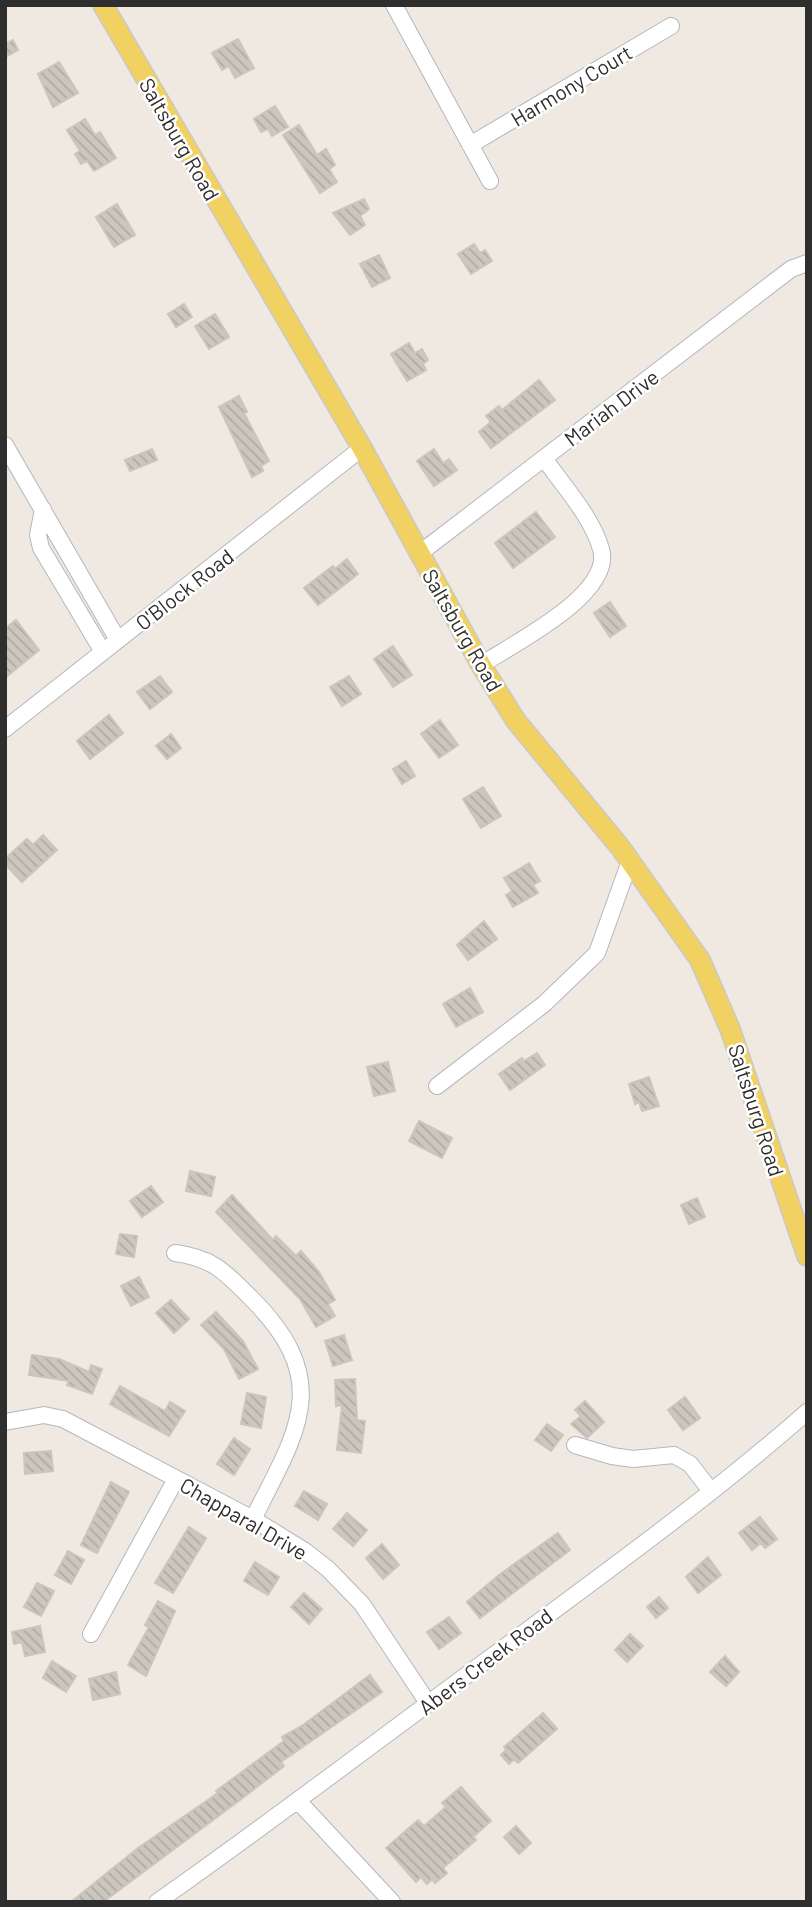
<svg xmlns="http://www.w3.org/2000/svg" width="812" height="1907" font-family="Barlow,sans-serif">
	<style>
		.building { fill: url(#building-back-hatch); stroke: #cbc5ba; stroke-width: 2 }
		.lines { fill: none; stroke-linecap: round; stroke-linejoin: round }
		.minor-casing { stroke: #b4b7c1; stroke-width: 18 }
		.major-casing { stroke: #c9c9c9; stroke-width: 22 }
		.minor { stroke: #fff; stroke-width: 16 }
		.major { stroke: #f2d163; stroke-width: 19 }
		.labels { text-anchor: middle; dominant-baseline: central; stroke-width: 5; stroke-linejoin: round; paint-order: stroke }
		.street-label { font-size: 21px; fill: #2e2e2e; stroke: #fff }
	</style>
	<defs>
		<pattern id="building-back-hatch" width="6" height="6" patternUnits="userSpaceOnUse" patternTransform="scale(1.75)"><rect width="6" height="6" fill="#cbc7bf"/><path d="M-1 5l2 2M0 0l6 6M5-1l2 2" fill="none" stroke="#afaba4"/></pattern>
	</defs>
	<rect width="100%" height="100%" fill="#efe9e1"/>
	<path class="building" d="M238,39L254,68L235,78L229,66L222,70L212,53Z
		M13,40L18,50L5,57V44Z
		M59,62L78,93L53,107L38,74Z
		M275,106L288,127L272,136L268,129L261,132L254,119Z
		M85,119L95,135L100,132L116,158L94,171L87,161L81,164L75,154L80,151L67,130Z
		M299,125L317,155L326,149L335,165L329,169L337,182L320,193L283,135Z
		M364,199L369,209L360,216L365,225L350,235L333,213Z
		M117,204L135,235L114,247L96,217Z
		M474,244L480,253L485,250L492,261L471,274L458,254Z
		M379,255L390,278L372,287L360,264Z
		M184,304L192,317L176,327L168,314Z
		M215,314L229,337L209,349L195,326Z
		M409,343L415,353L422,349L428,360L423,364L426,370L407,381L391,354Z
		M539,380L555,400L491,448L479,432L491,422L486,416L499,406L502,410Z
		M239,396L247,412L244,413L269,461L261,466L263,471L252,477L219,407Z
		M152,449L157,460L130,471L125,460Z
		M434,449L443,463L449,459L457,470L434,486L417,461Z
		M536,512L555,537L513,568L495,543Z
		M347,559L358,574L318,605L304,588L333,566L335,569Z
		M610,602L626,626L610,637L594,613Z
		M16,620L39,650L5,678V629Z
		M393,646L412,675L393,687L374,659Z
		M160,676L172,692L150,709L137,692Z
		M349,676L361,694L342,706L330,687Z
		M109,715L123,733L90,759L77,741Z
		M440,720L458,745L439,758L421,734Z
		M171,734L181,748L167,759L156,746Z
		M406,761L415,776L402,784L393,769Z
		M483,787L501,816L481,828L463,799Z
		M43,835L57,850L22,882L5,864V859L27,839L33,845Z
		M529,863L540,881L533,885L538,893L513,907L506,895L512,891L504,878Z
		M484,921L497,939L468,960L457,945Z
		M470,988L483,1012L456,1027L443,1004Z
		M537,1053L545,1065L510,1090L499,1074L522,1058L524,1061Z
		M388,1062L395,1091L374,1096L367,1067Z
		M649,1077L659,1106L642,1111L639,1102L635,1104L629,1084Z
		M419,1121L452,1138L442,1158L409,1141Z
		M190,1171L215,1177L211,1196L186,1191Z
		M151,1186L163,1202L142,1217L130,1201Z
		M232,1195L273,1240L276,1236L296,1256L301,1251L319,1272L335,1300L328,1304L335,1316L316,1327L300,1299L216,1212Z
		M697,1198L705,1217L689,1224L681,1205Z
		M120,1234L137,1236L134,1257L116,1254Z
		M139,1277L149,1297L131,1306L121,1286Z
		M171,1300L189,1319L174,1333L156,1313Z
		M216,1312L243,1341L258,1369L239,1379L224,1349L201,1325Z
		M344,1335L352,1360L333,1366L325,1341Z
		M32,1355L59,1359L89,1372L91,1365L102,1369L92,1394L67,1385L69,1381L29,1375Z
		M355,1379L357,1420L365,1421L361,1453L337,1450L342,1405L336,1406L335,1380Z
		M120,1386L165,1411L170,1402L185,1411L169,1436L110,1404Z
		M247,1393L266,1397L261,1428L241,1424Z
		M685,1397L700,1418L683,1430L668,1410Z
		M585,1401L604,1422L587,1438L571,1424L581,1416L575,1410Z
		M547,1424L563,1435L551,1451L535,1440Z
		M234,1438L250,1449L234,1475L217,1464Z
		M51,1451L53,1471L25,1474L24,1453Z
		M111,1482L129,1492L97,1553L81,1545Z
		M304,1491L327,1504L318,1520L295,1506Z
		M347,1513L367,1530L353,1546L333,1529Z
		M760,1517L777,1539L765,1548L761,1543L752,1550L739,1533Z
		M189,1527L206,1538L173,1593L155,1583Z
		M558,1533L570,1550L480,1618L467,1602L499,1575Z
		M382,1544L399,1565L383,1579L366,1558Z
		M68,1551L84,1560L71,1584L55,1575Z
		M708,1557L721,1575L698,1593L686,1577Z
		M255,1562L279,1577L268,1595L244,1581Z
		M37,1583L54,1591L41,1616L24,1607Z
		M304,1593L322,1609L309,1624L291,1607Z
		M659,1597L668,1608L656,1618L647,1607Z
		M158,1601L175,1611L146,1676L128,1665L149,1627L145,1625Z
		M449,1617L461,1633L439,1649L427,1632Z
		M40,1626L45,1652L25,1656L22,1642L14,1644L12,1632Z
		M630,1634L643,1646L627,1662L615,1650Z
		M725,1656L739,1672L726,1686L710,1672Z
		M52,1661L76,1676L66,1692L43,1678Z
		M116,1672L120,1694L93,1700L89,1679Z
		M370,1675L382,1692L281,1762L284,1766L248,1794L103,1902H71L138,1848L218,1793L216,1791L284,1741L282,1737L303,1725Z
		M543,1713L557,1729L518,1763L514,1759L509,1764L501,1755L506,1750L504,1747Z
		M461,1787L491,1821L473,1837L476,1840L443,1868L447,1873L435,1883L432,1879L427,1884L421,1877L416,1882L386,1848L418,1820L424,1826L446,1807L442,1803Z
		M516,1826L531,1843L519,1854L504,1837Z"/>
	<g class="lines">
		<g class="minor-casing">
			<path id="minor" d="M394,5L490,181
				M470,145L671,26
				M5,445L118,640
				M43,509L38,535L41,548L103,652
				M420,553L791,269L807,263
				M481,665C514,643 614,594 601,549C591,515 563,486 544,458
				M5,729L362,448
				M437,1086L544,1004L597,953L630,861
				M175,1253C213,1258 225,1272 251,1298C334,1381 298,1430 253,1519
				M5,1422L44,1415L63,1419L253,1519L305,1551L328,1569L362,1604L428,1703
				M575,1445L612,1456L633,1459L674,1455L690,1464L711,1491
				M91,1634L176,1479
				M299,1802L392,1902
				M157,1902C271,1822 382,1737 494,1655C600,1576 708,1499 807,1412"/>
		</g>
		<g class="major-casing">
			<path id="major" d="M103,5L362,448L481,665L516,721L620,847L700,960L730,1029L807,1256"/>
		</g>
		<use href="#minor" class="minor"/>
		<use href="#major" class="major"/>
	</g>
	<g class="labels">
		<g class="street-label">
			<text transform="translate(571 85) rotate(-31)">Harmony Court</text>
			<text transform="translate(180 139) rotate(60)">Saltsburg Road</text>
			<text transform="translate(611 407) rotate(-37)">Mariah Drive</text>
			<text transform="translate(184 589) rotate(-38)">O'Block Road</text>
			<text transform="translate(463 630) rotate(60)">Saltsburg Road</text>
			<text transform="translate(757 1110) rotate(72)">Saltsburg Road</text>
			<text transform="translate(244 1518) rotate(30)">Chapparal Drive</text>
			<text transform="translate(485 1661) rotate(-37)">Abers Creek Road</text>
		</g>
	</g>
	<rect width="812" height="1907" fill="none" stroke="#2e2e2e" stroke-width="14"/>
</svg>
